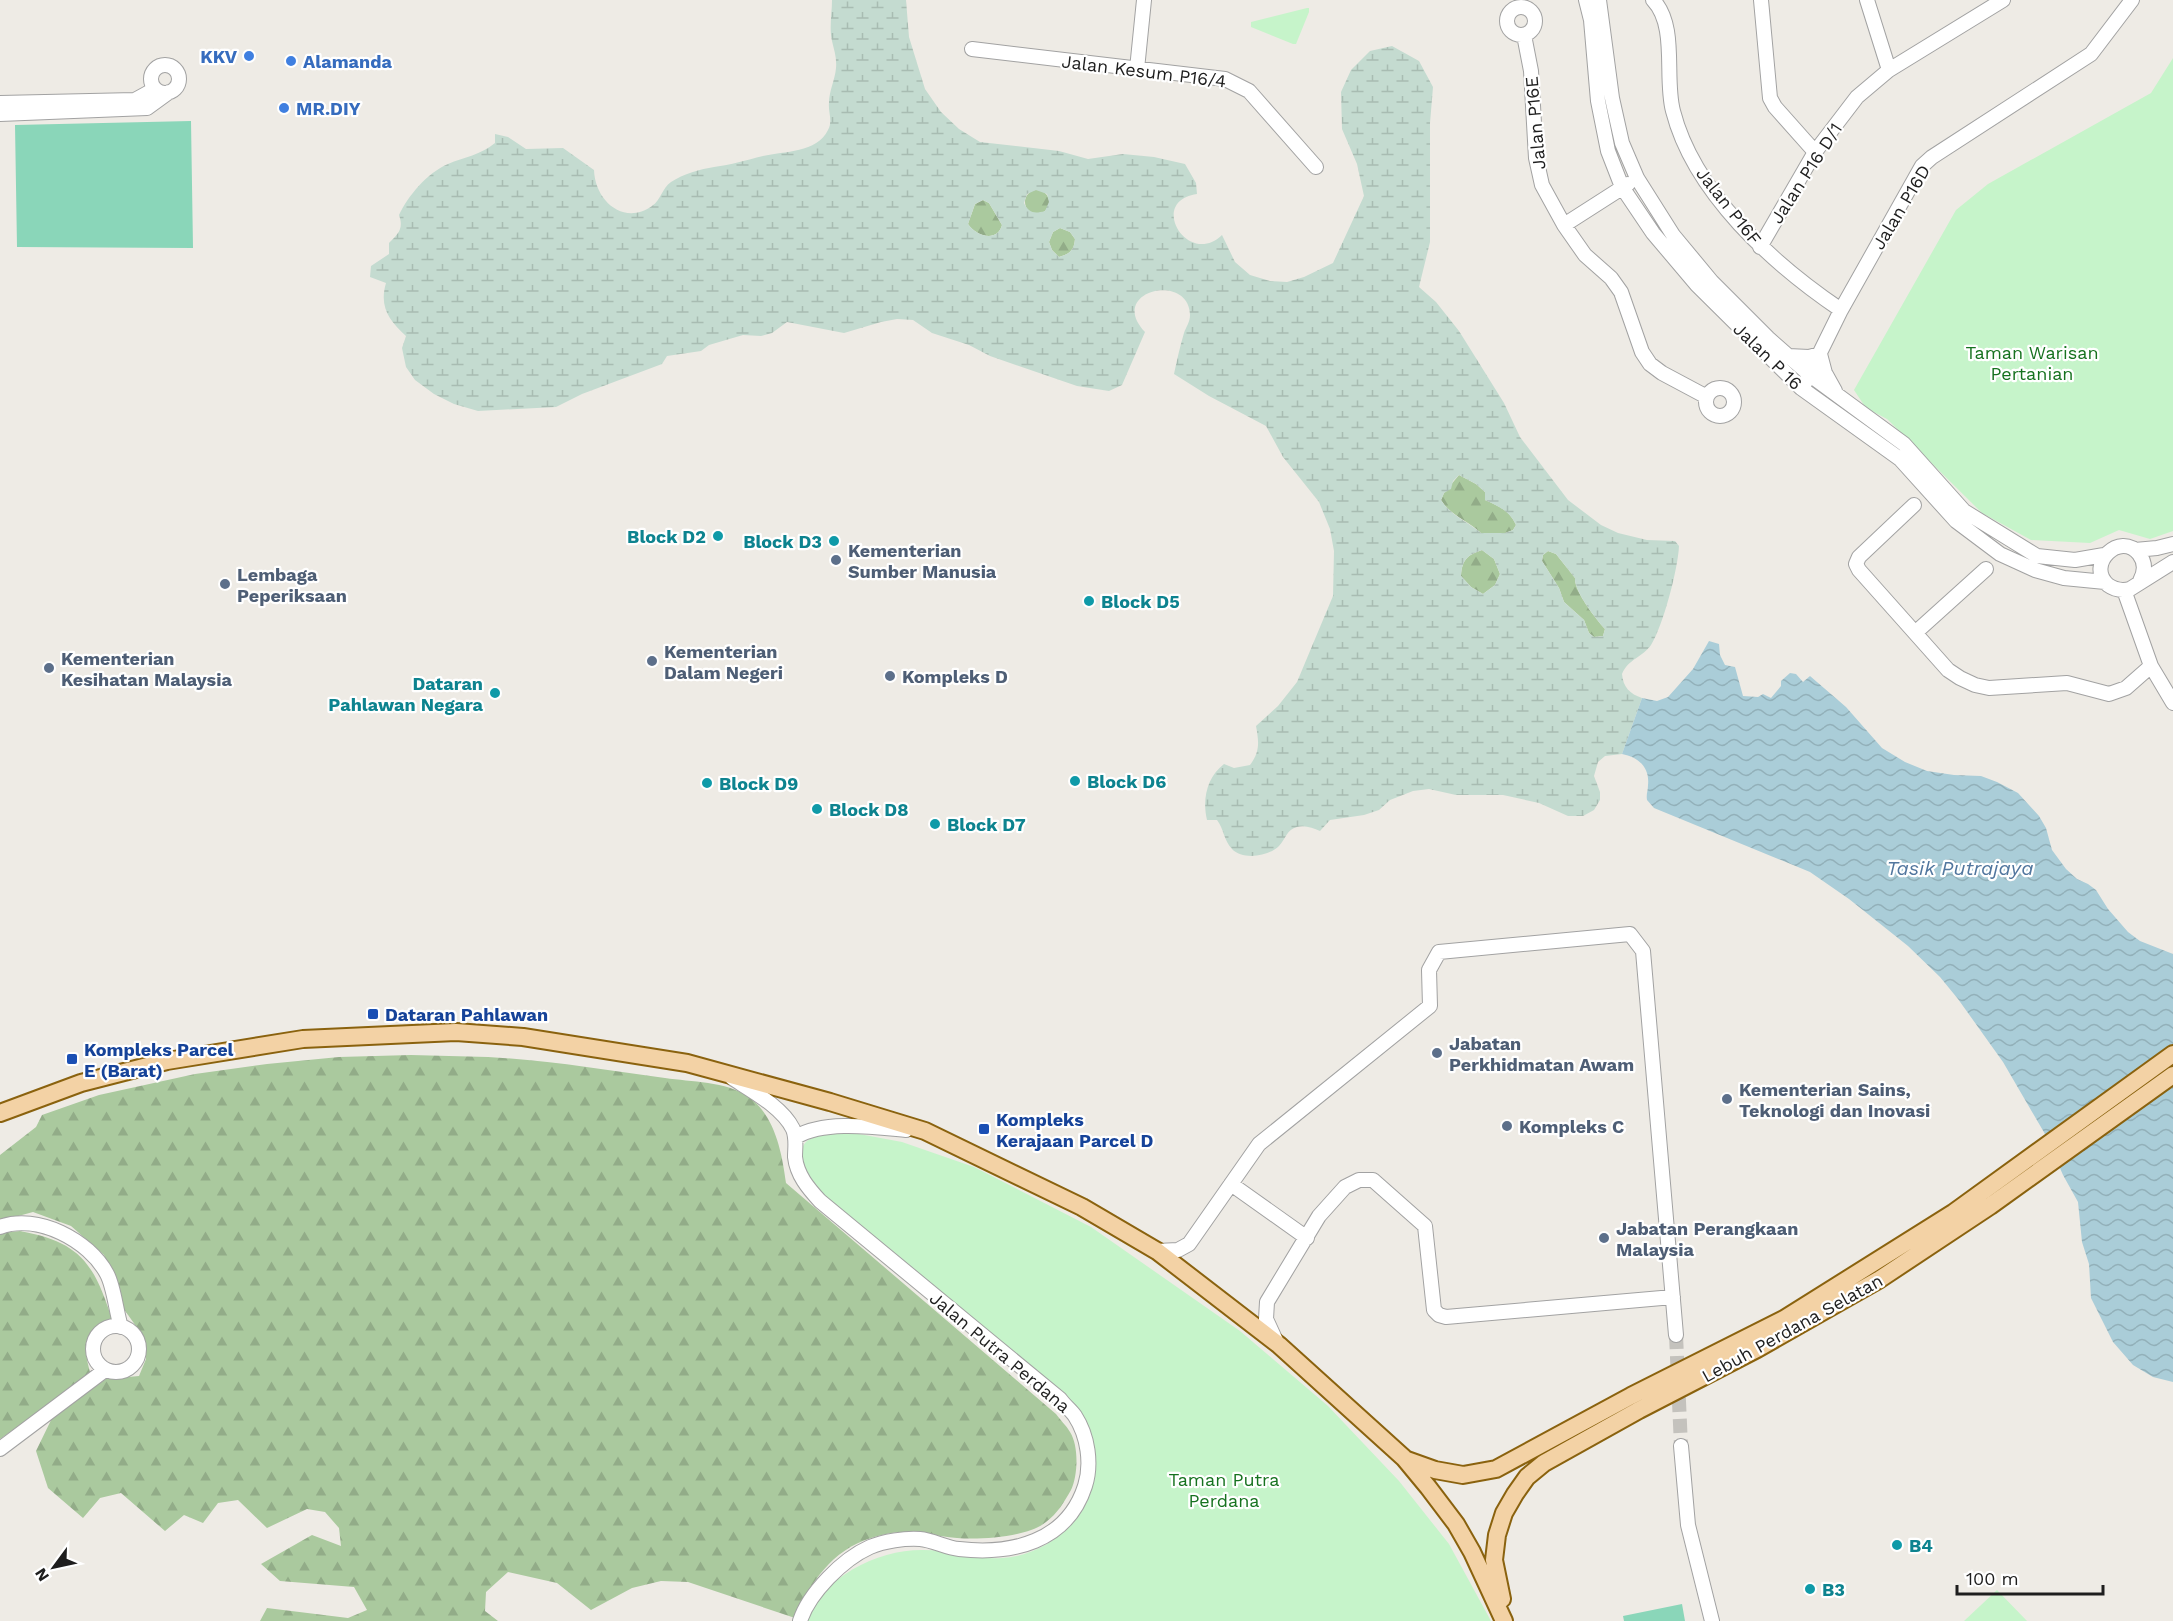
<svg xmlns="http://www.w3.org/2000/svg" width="2173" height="1621" font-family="'Work Sans',sans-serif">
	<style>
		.forest { fill: url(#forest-firs) }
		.wetland { fill: url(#wetland-marsh); fill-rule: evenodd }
		.park { fill: #c6f4ca }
		.pitch { fill: #8ad6b9 }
		.water { fill: url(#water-waves) }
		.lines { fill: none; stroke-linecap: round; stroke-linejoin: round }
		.minor-tunnel { stroke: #c4c2bd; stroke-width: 14; stroke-dasharray: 14 7; stroke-linecap: butt }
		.minor-casing { stroke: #a2a2a2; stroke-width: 16 }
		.major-casing { stroke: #8a620e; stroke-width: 20 }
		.minor { stroke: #fff; stroke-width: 14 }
		.major { stroke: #f3d2a5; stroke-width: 16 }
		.shop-dot { fill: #3f7fe0; stroke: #fff; stroke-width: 2 }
		.culture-dot { fill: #0f9aa8; stroke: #fff; stroke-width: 2 }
		.service-dot { fill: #5c6f8a; stroke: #fff; stroke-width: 2 }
		.transit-dot { fill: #1a4fb4; stroke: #fff; stroke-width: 2 }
		.labels { text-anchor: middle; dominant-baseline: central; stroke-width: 4.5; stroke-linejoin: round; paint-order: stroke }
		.shop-label { font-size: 18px; font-weight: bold; fill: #366cbe; stroke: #fff; text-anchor: start }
		.street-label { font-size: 18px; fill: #1e1e1e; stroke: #fff }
		.park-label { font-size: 18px; fill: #16721f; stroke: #fff }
		.culture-label { font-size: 18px; font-weight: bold; fill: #0d838f; stroke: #fff; text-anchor: start }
		.service-label { font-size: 18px; font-weight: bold; fill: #4e5e75; stroke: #fff; text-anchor: start }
		.transit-label { font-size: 18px; font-weight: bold; fill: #164399; stroke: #fff; text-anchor: start }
		.water-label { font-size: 20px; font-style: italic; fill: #51769e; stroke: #fff }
	</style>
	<defs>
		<pattern id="forest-firs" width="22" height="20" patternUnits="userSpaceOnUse" patternTransform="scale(1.5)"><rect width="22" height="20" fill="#aac99e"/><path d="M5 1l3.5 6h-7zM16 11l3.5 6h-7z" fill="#92ac88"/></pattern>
		<pattern id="wetland-marsh" width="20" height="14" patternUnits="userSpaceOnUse" patternTransform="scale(1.5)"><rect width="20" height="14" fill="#c4dbd0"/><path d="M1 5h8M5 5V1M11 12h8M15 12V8" fill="none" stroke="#a8bcb2"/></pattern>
		<pattern id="water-waves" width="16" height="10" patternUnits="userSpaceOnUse" patternTransform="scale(1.5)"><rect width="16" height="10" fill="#aacdd8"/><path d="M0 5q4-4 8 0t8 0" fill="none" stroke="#92b0b9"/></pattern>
	</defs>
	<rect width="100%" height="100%" fill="#eeebe5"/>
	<path class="forest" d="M1025 202a12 12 0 1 1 24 0a12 12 0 1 1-24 0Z
		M983,200L989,203L1002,225C997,243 976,236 968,224L975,204Z
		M1060,228L1070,232L1075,239C1074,250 1070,254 1059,257L1052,250L1049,242L1053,232Z
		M1459,475L1476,484L1485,492V500C1499,506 1510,511 1516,525L1513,530L1505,533H1481C1467,520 1451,516 1441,500L1444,493Z
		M1482,550L1494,559L1500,574L1495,585L1483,594L1471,587L1461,576C1462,560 1467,555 1482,550Z
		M1548,551L1556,554L1575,578C1574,591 1596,619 1605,629L1603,636L1594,637L1589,633L1584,620L1564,602L1559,588L1542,561L1543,555Z
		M411,1055C436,1056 462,1056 488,1057C547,1060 606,1070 665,1078C691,1082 726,1081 749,1097C775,1116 782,1153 786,1183L1056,1414C1060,1420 1066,1425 1070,1432C1079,1446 1078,1475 1071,1490C1064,1502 1058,1513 1046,1522C1028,1537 981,1540 957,1538C923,1535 907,1526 871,1538C832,1550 810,1583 795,1618L688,1582L661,1581L632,1588L591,1610L557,1583L508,1572L486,1592L485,1611L498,1621H260L267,1608L348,1618L367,1610L354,1587L280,1581L261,1564L312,1535L341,1546L339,1528L325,1512L307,1509L267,1528L238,1500L218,1503L203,1523L184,1515L165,1531L121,1493L100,1498L83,1518L48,1488L36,1451L53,1416L106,1379L139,1376L146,1359L138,1329L121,1305L104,1255L71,1226L33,1212L0,1221V1155L36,1127L42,1115L99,1095L195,1074L267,1064L339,1057Z
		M20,1231C81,1242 94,1264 112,1319C86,1331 82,1345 90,1372L83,1381L0,1439V1233Z"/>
	<path class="wetland" d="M832,0H906L909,37L925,89L941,112L959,129L980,142L1059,151L1088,159L1123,154L1154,157L1185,164L1196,183L1197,194C1147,201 1188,268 1222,235L1235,262L1250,275L1270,281L1287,282L1304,277L1333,263L1364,196L1357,164L1342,129L1341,92L1351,70L1370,51L1392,46L1419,61L1433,87L1430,123V242L1419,287L1436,302L1459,331L1504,403L1520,437L1568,500L1601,525L1618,533L1647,540L1675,541L1679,546C1678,569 1663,626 1651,645C1643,657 1628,659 1622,674C1623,687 1630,694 1642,698L1622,754L1605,756L1598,762L1594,776L1600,792V800L1594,810L1583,816H1568L1539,803L1503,795H1456L1429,789L1413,791L1390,800L1379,810L1364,815L1330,820L1320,831C1313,828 1305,825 1297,827C1287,829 1285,840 1279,846C1268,857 1242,860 1232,849C1224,841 1224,829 1217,820H1207C1202,799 1207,777 1224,764L1234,768L1250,765C1260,752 1259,742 1256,726L1278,706L1297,682L1333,596L1334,551L1330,529L1319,502L1283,457L1266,426L1209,396L1174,374C1177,360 1180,346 1184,333C1186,327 1190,322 1190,315C1189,271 1106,291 1145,332L1122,385L1109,391L1077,386L990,356L969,345L932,333L913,320L897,319L881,322L844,333L787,322L772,333L761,336L743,335L709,345L701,351L667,356L662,364L582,394L556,407L478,411L454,404L434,394L415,380L406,367L402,348L406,336C389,320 379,307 386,283L370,277L371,266L389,254V243C398,234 404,229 399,215C408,196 427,173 448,164C464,157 481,155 495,143V134L508,137L526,149L563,148L594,170C595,201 624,226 652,206C661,200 662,188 671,182C683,174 701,169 714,167C731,165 746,160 763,156C784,151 817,153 828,130C833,121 828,112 829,103C829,91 835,80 836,68C837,58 834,50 832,41C829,28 832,13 832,0ZM1036,190L1047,194L1049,202L1045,211C1034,214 1029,213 1024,203L1027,194ZM983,200L989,203L1002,225C997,243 976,236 968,224L975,204ZM1060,228L1070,232L1075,239C1074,250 1070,254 1059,257L1052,250L1049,242L1053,232ZM1459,475L1476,484L1485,492V500C1498,506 1510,511 1516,525L1513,530L1505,533H1481C1467,521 1451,516 1441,500L1444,493L1451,489L1453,481ZM1482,550L1494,559L1500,574L1495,585L1483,594L1471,587L1461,576C1462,560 1467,555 1482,550ZM1548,551L1556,554L1575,578C1574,591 1596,619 1605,629L1603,636L1594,637L1589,633L1584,620L1564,602L1559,588L1542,561L1543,555Z"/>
	<path class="park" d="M1307,8H1309V12L1296,44H1293L1251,27V22Z
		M2173,58V531L2150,539L2119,530L2090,543L2031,540L1982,513L1887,419L1866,408L1854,390L1956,210L1988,184L2151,93Z
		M843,1131L902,1142L974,1167L1091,1227L1240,1331L1328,1406L1399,1481L1449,1544L1491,1621H805C823,1577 878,1549 924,1550C950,1550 975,1560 1002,1558C1044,1556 1090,1521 1094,1477C1096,1457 1088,1437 1083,1418L809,1185C796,1140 798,1139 843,1131Z
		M1997,1590L2027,1621H1964Z"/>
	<path class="pitch" d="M191,121L193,248L17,247L15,125Z
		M1682,1604L1685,1621H1624L1623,1616Z"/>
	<path class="water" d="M1709,641L1719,644L1720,655L1725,665L1735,667L1743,696L1758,697L1763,694L1771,698L1781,686V681L1790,673L1796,674L1803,682L1810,676L1846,707L1882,748L1905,762L1927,771L1954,775L1981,776L1997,782L2018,793L2039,816L2046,828L2052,850L2066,869L2077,879L2088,884L2096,890L2108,909L2128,932L2140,941L2173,954V1382L2153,1377L2133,1365L2113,1342L2091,1298L2089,1264L2082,1242L2078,1202L2063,1175L2045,1134L2003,1062L1958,999L1940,977L1908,946L1849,899L1810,872L1654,808L1647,800C1646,794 1648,791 1648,785C1650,767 1638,757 1622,754L1642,698L1657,701L1668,697L1693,669Z"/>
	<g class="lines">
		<path class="minor-tunnel" d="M1676,1335L1681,1446"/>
		<g class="minor-casing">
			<path id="minor" d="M1586,0L1591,20L1598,101L1608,151L1622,187L1653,233L1697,285L1801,388L1900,459L1956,521L2000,554L2035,570L2064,578L2105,582
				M1599,0L1612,98L1622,143L1637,178L1673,235L1712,282L1768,338L1810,375L1904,444L1964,511L2037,556L2075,560L2104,555
				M1653,0C1678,26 1664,78 1673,111C1694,193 1773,264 1841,310
				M1761,0L1770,98L1775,107L1815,152
				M1867,0L1889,70
				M1507 21a14 14 0 1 1 28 0a14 14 0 1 1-28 0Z
				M1524,35L1531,71L1536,158L1542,185L1564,225L1585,255L1611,278L1621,292L1642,352L1650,364L1662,373L1707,397
				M972,49L1225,79L1249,91L1316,167
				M151 79a14 14 0 1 1 28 0a14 14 0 1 1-28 0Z
				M1137,69L1144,0
				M0,103L135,100L155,89
				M0,114L147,108L169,92
				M1564,225L1628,184
				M1760,247L1815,152L1857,97L1889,70L2003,0
				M1788,356L1809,357L1820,354L1825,373L1835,391
				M1805,383L1841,310L1922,166L1932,157L2091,54L2132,0
				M1706 402a14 14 0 1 1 28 0a14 14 0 1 1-28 0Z
				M1914,505L1859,557L1856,564L1859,570L1948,670L1960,678L1975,685L1989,688L2067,683L2109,694L2126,688L2151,666
				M2135,550L2157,548L2173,544
				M2140,581C2145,572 2146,563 2139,554C2120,530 2085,565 2108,585C2115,590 2122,591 2130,589L2173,562
				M2124,590L2151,666L2173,703
				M1915,633L1986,569
				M732,1078C752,1091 782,1107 793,1129C797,1139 795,1147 795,1157C797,1175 808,1188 820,1201L1060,1399C1064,1405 1071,1410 1075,1416C1088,1436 1092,1464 1085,1486C1067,1542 1012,1555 959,1549C946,1548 933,1540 920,1539C905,1538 884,1541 870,1547C843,1559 809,1593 800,1621
				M796,1137C824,1120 874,1127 906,1130
				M1231,1184L1307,1238
				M0,1227C37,1213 89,1240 107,1274C114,1287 116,1311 121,1327
				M1157,1251L1178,1250L1189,1244L1259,1144L1430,1006L1429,970L1439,952L1630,934L1643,951L1676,1335
				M93 1349a23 23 0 1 1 46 0a23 23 0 1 1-46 0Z
				M1277,1343L1266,1319L1267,1302L1319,1216L1345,1187L1359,1180H1373L1425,1226L1434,1310L1439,1315L1446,1317L1673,1297
				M1681,1446L1688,1525L1712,1621
				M0,1449L105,1370"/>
		</g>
		<g class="major-casing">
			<path id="major" d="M0,1113L81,1083L167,1061L303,1039L456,1032L523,1037L687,1063L830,1102L925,1131L1082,1207L1157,1251L1279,1345L1404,1458L1428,1487L1456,1524L1472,1552L1504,1621
				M1407,1460L1435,1470L1463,1475L1496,1469L1631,1396L1784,1319L1953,1213L2173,1054
				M1502,1599L1494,1560L1497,1535L1504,1513L1515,1494L1527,1477L1544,1463L1639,1410L1757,1349L1880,1279L1990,1206L2173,1075"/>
		</g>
		<use href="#minor" class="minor"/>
		<use href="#major" class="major"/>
	</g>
	<g class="shop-dot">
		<circle cx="249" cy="56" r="6"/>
		<circle cx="291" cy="61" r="6"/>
		<circle cx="284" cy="108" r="6"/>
	</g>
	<g class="culture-dot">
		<circle cx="718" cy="536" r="6"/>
		<circle cx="834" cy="541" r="6"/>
		<circle cx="1089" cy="601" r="6"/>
		<circle cx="495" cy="693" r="6"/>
		<circle cx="1075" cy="781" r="6"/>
		<circle cx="707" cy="783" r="6"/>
		<circle cx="817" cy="809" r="6"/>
		<circle cx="935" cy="824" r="6"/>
		<circle cx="1897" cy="1545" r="6"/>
		<circle cx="1810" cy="1589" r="6"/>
	</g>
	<g class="service-dot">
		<circle cx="836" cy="560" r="6"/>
		<circle cx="225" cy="584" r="6"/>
		<circle cx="652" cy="661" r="6"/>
		<circle cx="49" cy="668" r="6"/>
		<circle cx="890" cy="676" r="6"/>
		<circle cx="1437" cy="1053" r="6"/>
		<circle cx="1727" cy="1099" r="6"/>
		<circle cx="1507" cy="1126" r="6"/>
		<circle cx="1604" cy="1238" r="6"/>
	</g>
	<g class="transit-dot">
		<rect x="367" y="1008" width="12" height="12" rx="3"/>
		<rect x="66" y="1053" width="12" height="12" rx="3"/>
		<rect x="978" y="1123" width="12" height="12" rx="3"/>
	</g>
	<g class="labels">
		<g class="shop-label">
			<text x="237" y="56" text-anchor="end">KKV</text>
			<text x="303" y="61">Alamanda</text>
			<text x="296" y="108">MR.DIY</text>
		</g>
		<g class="street-label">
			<text transform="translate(1144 71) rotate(7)">Jalan Kesum P16/4</text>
			<text transform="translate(1535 123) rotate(-95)">Jalan P16E</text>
			<text transform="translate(1806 173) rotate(-57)">Jalan P16 D/1</text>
			<text transform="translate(1729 206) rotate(52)">Jalan P16F</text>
			<text transform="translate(1901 207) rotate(-59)">Jalan P16D</text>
			<text transform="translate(1768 356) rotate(44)">Jalan P 16</text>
			<text transform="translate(1792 1328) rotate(-29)">Lebuh Perdana Selatan</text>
			<text transform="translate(1000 1352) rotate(40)">Jalan Putra Perdana</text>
		</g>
		<g class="park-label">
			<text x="2032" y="352">Taman Warisan<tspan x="2032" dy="21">Pertanian</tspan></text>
			<text x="1224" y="1479">Taman Putra<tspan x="1224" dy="21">Perdana</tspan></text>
		</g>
		<g class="culture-label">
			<text x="706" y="536" text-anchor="end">Block D2</text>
			<text x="822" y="541" text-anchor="end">Block D3</text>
			<text x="1101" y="601">Block D5</text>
			<text x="483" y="683" text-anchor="end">Dataran<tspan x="483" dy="21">Pahlawan Negara</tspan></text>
			<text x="1087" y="781">Block D6</text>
			<text x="719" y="783">Block D9</text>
			<text x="829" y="809">Block D8</text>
			<text x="947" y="824">Block D7</text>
			<text x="1909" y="1545">B4</text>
			<text x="1822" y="1589">B3</text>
		</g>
		<g class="service-label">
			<text x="848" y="550">Kementerian<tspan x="848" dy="21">Sumber Manusia</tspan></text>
			<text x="237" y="574">Lembaga<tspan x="237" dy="21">Peperiksaan</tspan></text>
			<text x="664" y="651">Kementerian<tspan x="664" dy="21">Dalam Negeri</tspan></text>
			<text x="61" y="658">Kementerian<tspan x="61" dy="21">Kesihatan Malaysia</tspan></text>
			<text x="902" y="676">Kompleks D</text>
			<text x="1449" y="1043">Jabatan<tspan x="1449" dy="21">Perkhidmatan Awam</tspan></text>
			<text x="1739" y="1089">Kementerian Sains,<tspan x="1739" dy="21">Teknologi dan Inovasi</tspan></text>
			<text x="1519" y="1126">Kompleks C</text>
			<text x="1616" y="1228">Jabatan Perangkaan<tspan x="1616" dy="21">Malaysia</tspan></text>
		</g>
		<g class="transit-label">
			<text x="385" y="1014">Dataran Pahlawan</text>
			<text x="84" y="1049">Kompleks Parcel<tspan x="84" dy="21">E (Barat)</tspan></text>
			<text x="996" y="1119">Kompleks<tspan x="996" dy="21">Kerajaan Parcel D</tspan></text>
		</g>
		<g class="water-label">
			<text x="1960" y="868">Tasik Putrajaya</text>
		</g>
	</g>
	<g transform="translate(54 1567) rotate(237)" stroke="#ffffff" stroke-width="4.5" paint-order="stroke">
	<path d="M0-4.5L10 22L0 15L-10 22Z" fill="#1e1e1e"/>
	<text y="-9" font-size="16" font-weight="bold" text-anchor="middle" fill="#1e1e1e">N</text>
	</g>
	<path d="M1957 1585v9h146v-9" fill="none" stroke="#1e1e1e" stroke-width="3"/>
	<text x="1966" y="1585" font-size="18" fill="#1e1e1e" stroke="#ffffff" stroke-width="4.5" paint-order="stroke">100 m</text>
</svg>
